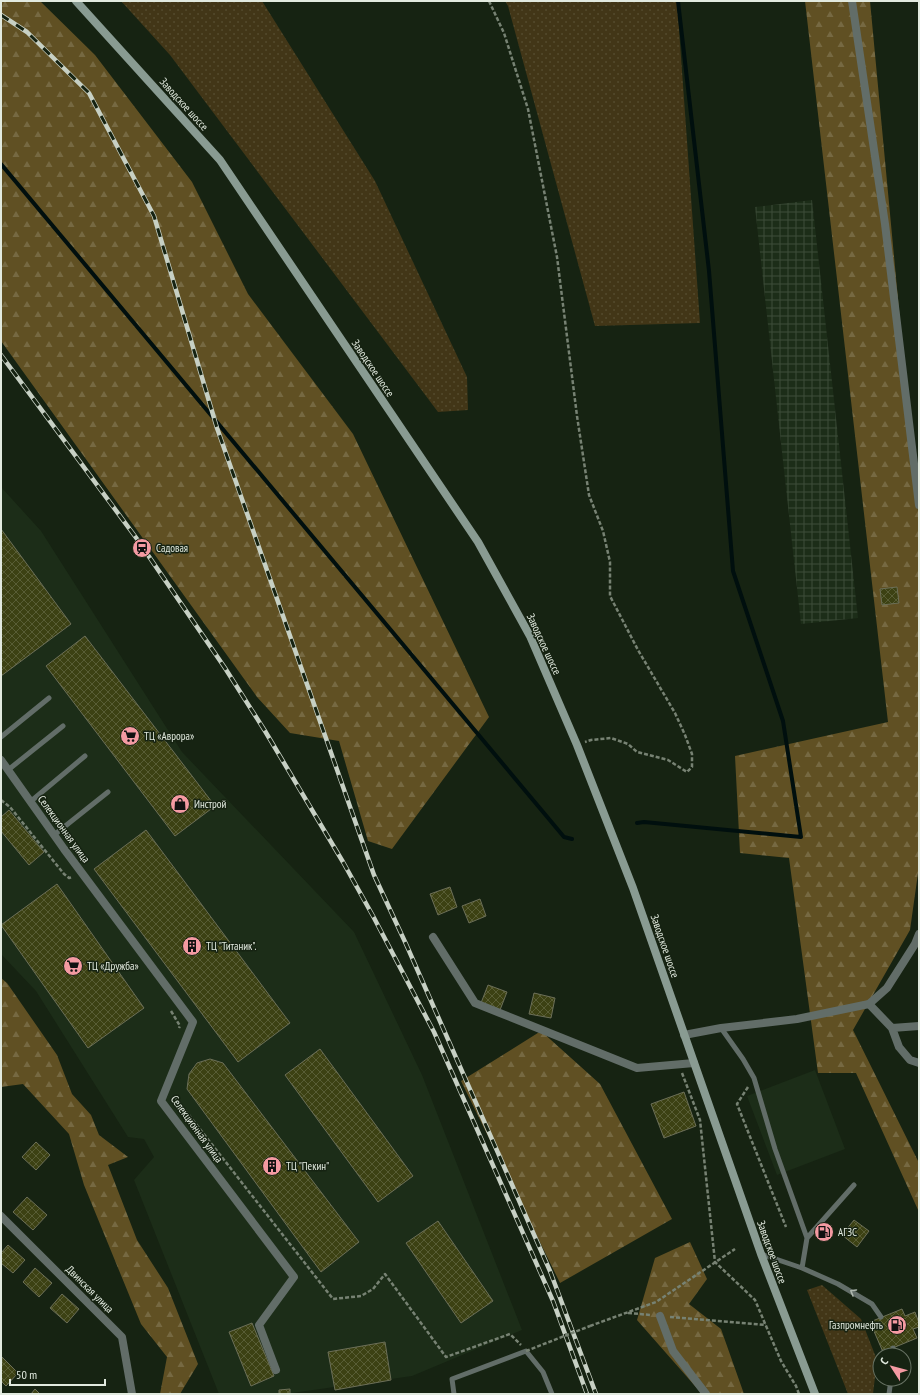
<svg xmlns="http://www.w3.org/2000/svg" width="920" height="1395" font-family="'PT Sans Narrow',sans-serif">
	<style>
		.built { fill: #1c2d18 }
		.industrial { fill: url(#industrial-grid) }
		.green { fill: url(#green-dots) }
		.forest { fill: url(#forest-firs) }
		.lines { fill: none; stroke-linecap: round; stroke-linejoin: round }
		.stream { stroke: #000f0e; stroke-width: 4 }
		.building { fill: url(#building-cross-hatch); stroke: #6c6f58 }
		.path { stroke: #778273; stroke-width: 2.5; stroke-dasharray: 4 2; stroke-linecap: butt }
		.service { stroke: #626d68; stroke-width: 5 }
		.minor { stroke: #626d68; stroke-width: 8 }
		.tertiary { stroke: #626d68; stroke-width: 8 }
		.secondary { stroke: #899b92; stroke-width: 8 }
		.rail-casing { stroke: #c7d0c4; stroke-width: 4.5 }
		.rail { stroke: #162312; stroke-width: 3; stroke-dasharray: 9; stroke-linecap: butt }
		.path-bridge { stroke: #778273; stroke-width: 2.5; stroke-dasharray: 4 2; stroke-linecap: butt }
		.oneway { stroke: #afb8af }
		.labels { text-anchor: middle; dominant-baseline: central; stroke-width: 3; stroke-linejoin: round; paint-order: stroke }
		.street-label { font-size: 11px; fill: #e2eadf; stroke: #162312 }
		.poi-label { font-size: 11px; fill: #e2eadf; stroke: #162312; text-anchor: start }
	</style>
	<defs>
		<pattern id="industrial-grid" width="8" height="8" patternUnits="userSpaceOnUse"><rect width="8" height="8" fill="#1c2d18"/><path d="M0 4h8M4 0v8" fill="none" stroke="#3d4c39"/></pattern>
		<pattern id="green-dots" width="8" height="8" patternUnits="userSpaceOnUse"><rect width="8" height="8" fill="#423617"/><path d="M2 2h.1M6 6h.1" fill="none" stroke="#544a2d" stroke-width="1.8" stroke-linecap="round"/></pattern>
		<pattern id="forest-firs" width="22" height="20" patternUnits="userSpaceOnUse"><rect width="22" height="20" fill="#605023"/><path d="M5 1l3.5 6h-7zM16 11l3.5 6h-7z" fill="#766942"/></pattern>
		<pattern id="building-cross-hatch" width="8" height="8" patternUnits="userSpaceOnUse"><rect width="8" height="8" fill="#3c4113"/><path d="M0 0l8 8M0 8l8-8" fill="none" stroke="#585d35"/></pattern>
	</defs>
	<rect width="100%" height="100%" fill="#162312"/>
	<path class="built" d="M1,487L41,531L182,752L354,932L422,1075L522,1330L412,1376L285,1394H219L134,1180L154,1157L144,1139L128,1137L36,991L1,954Z
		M815,1070L845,1149L777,1175L747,1096Z"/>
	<path class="industrial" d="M812,200L858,618L801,624L755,207Z"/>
	<path class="green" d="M121,1H262L375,181L467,377L468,410L438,412L170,55Z
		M505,1H677L700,323L595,326L508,6Z
		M822,1285L861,1319L877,1360L873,1394H848L807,1290Z"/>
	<path class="forest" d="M1,1H40L95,55L192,182L248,294L353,434L489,717L392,849L368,841L339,741L290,733L257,697L1,341Z
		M805,1H870L919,522V866L910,930L853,1030L919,1163V1212L856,1073H818L789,858L740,853L735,756L888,722Z
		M1,978L7,983L57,1055L72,1094L91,1115L99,1135L128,1157L108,1165L137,1240L168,1288L198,1364L180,1394H160L167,1357L141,1324L84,1185L69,1134L23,1084L1,1087Z
		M541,1031L600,1084L672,1219L560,1283L461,1081Z
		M690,1242L707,1279L689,1304L721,1329L744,1394H702L637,1320L655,1258Z"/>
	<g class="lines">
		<path class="stream" d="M1,164L564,837L572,839
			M637,823L644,822L801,837L783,721L733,571L709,271L678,1"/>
	</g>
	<path class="building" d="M1,529L71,624L1,676Z
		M897,587L899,603L882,605L880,589Z
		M85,636L215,806L175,836L46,666Z
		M9,810L44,852L29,865L1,831V817Z
		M146,830L290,1023L238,1062L94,869Z
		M57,884L144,1008L88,1048L1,925Z
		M450,887L457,907L438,915L430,894Z
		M480,899L486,916L469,923L462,906Z
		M488,985L507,992L500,1010L481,1003Z
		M534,993L555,998L551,1018L529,1014Z
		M320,1049L413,1176L378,1202L285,1075Z
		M210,1059L223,1063L359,1242L321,1272L187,1089L189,1074L197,1063Z
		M684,1092L696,1126L664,1138L651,1104Z
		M36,1142L50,1155L36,1170L22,1157Z
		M27,1197L47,1215L33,1230L13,1212Z
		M854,1220L869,1231L857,1247L842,1235Z
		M438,1221L493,1301L461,1323L406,1243Z
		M8,1245L25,1260L13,1273L1,1263V1253Z
		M35,1268L52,1283L39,1297L23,1282Z
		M62,1294L79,1309L67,1323L50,1308Z
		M902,1309L905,1316L915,1312L919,1323V1327L913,1329L917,1338L883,1352L870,1322Z
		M252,1323L274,1376L251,1386L229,1332Z
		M385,1342L391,1380L335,1390L328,1352Z
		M2,1357L18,1373L6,1386L1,1381Z
		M35,1389L40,1394H31Z
		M290,1389V1394H279V1390Z"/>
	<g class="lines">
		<path class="path" d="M489,1L504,33L528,109L557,257L577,416L589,495L603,531L610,562V596L638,650L675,713L685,735L692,754V767L687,772L668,760L637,752L628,744L611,738L591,740L585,742
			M1,800L10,807L64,874L69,878L72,877
			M171,1011L180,1026L179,1028
			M682,1073L700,1120L715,1262L755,1300L781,1361L796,1386L799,1394
			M748,1087L737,1104L786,1227
			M174,1096L333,1299L361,1296L373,1289L385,1274L446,1357L510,1334L521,1345
			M628,1313L651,1315
			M670,1317L766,1325
			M590,1326L656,1302L735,1249"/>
		<path class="service" d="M1,737L49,698
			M8,770L63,726
			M30,802L85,756
			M54,835L108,792
			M721,1028L743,1059L754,1078L775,1149L807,1238L802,1268
			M807,1238L854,1185
			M761,1254L802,1268L838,1284L872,1304L881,1317
			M893,1348V1355
			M454,1394L452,1379L526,1351L543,1372L552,1394
			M889,1394L891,1379"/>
		<path class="minor" d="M1,760L64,849L193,1022L161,1101L294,1277L259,1325L276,1370
			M433,937L475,1003L637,1068L694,1063
			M869,1004L892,1028L899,1047L910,1060L919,1063
			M892,1028L919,1026
			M1,1216L122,1337L132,1394
			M660,1316L673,1351L706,1394"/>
		<path class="tertiary" d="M852,1L885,224L919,505
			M684,1035L721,1028L797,1019L869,1004L887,988L915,944L919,934"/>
		<path class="secondary" d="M76,1L220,160L478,542L530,636L577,745L633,888L761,1254L815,1394"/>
		<g class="rail-casing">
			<path id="rail" d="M1,15L27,32L89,93L154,216L217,428L374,875L406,944L550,1271L596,1394
				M1,355L137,539L225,668L265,731L343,862L373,916L434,1032L553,1301L587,1394"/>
		</g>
		<use href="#rail" class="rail"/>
		<path class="path-bridge" d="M526,1351L590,1326"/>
	</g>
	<defs><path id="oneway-chevron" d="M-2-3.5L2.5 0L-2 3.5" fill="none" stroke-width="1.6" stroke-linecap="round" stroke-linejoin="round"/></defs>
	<use class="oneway" href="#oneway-chevron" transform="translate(853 1292) rotate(-150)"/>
	<defs>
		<g id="station-disc" transform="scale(1)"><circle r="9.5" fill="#f49aa2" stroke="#162312"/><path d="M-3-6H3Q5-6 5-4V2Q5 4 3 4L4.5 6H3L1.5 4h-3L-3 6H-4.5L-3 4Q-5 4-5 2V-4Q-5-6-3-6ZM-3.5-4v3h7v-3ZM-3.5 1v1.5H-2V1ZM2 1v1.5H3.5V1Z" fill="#111"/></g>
		<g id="supermarket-disc" transform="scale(1)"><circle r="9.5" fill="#f49aa2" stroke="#162312"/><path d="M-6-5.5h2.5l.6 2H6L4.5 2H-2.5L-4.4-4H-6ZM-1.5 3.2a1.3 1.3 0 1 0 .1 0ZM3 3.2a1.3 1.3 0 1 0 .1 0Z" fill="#111"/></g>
		<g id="shop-disc" transform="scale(1)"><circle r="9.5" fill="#f49aa2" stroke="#162312"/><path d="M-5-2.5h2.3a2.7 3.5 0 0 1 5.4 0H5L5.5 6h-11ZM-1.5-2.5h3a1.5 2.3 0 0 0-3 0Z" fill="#111"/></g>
		<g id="building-disc" transform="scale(1)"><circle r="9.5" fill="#f49aa2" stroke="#162312"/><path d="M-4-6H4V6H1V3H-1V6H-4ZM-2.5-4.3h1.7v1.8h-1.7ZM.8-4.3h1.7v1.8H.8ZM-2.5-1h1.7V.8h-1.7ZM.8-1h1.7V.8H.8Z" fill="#111"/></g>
		<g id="fuel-disc" transform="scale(1)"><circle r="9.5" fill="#f49aa2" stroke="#162312"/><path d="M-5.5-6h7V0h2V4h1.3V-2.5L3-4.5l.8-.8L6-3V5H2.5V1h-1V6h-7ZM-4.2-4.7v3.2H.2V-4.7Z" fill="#111"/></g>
	</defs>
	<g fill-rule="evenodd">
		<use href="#station-disc" x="142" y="548"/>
		<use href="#supermarket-disc" x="130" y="736"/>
		<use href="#shop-disc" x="180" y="804"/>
		<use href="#building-disc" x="192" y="946"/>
		<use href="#supermarket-disc" x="73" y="966"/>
		<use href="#building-disc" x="272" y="1166"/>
		<use href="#fuel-disc" x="824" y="1232"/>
		<use href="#fuel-disc" x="897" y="1325"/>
	</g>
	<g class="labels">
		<g class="street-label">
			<text transform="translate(184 104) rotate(48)">Заводское шоссе</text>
			<text transform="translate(373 368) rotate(56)">Заводское шоссе</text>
			<text transform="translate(544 644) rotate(65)">Заводское шоссе</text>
			<text transform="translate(64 829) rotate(54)">Селекционная улица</text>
			<text transform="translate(665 946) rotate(71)">Заводское шоссе</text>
			<text transform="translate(197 1129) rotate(54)">Селекционная улица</text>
			<text transform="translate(772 1252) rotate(70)">Заводское шоссе</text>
			<text transform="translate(90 1289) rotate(45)">Двинская улица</text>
		</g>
		<g class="poi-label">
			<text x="156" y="548">Садовая</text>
			<text x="144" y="736">ТЦ «Аврора»</text>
			<text x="194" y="804">Инстрой</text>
			<text x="206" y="946">ТЦ "Титаник".</text>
			<text x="87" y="966">ТЦ «Дружба»</text>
			<text x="286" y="1166">ТЦ "Пекин"</text>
			<text x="838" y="1232">АГЗС</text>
			<text x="883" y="1325" text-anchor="end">Газпромнефть</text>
		</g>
	</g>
	<rect width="920" height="1395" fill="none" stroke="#e2eadf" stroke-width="4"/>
	<g transform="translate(892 1367) rotate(306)"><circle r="19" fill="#162312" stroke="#687364"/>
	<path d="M0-3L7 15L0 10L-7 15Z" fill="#f49aa2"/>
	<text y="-6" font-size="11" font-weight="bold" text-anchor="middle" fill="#e2eadf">С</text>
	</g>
	<path d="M10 1379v6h95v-6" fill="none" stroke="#e2eadf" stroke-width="2"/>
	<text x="16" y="1379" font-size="12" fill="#e2eadf" stroke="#162312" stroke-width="3" paint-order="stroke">50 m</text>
</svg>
